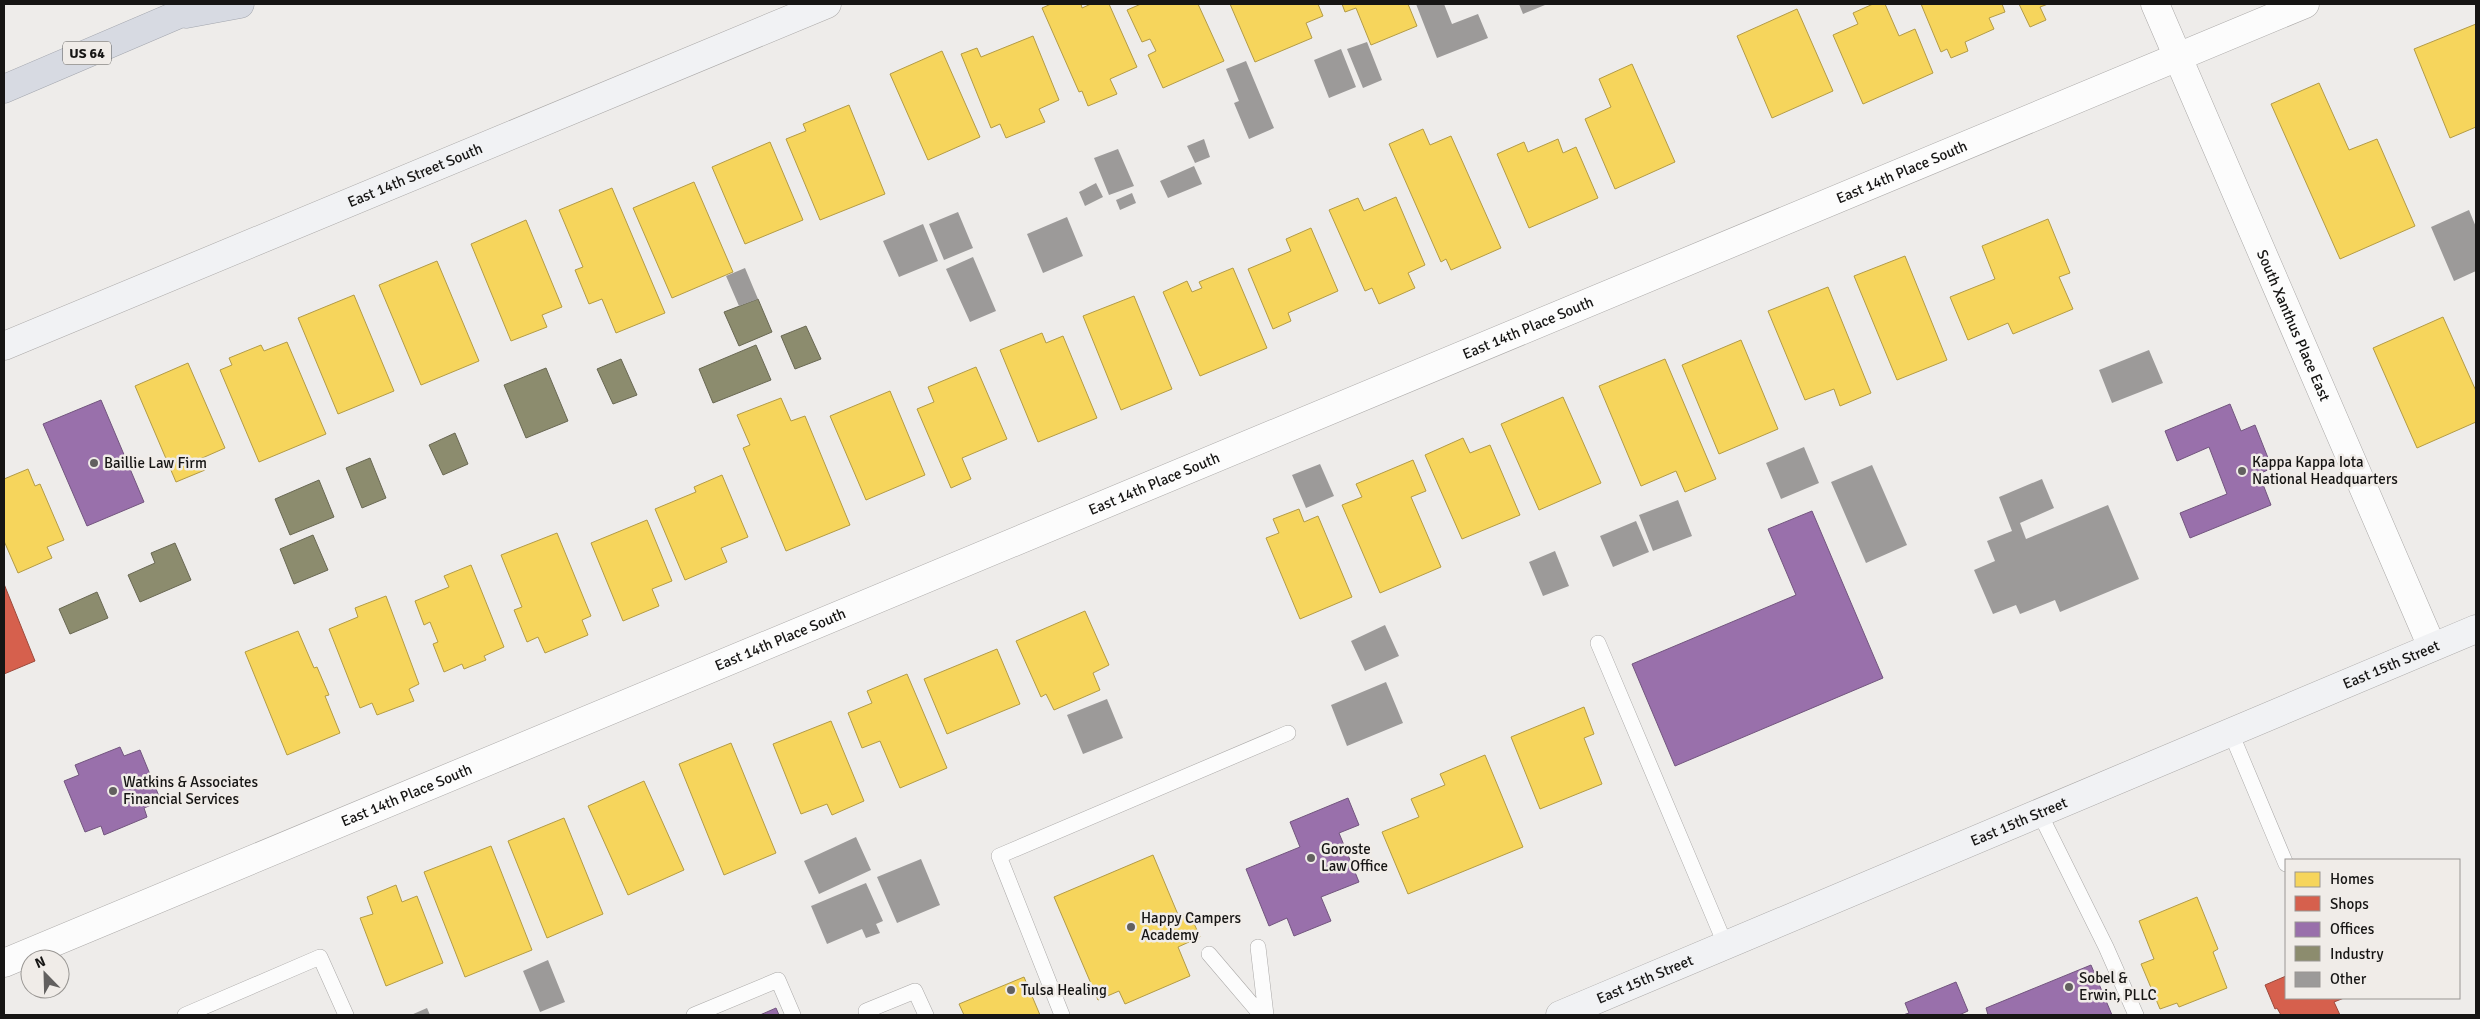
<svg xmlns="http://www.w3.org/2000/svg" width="2480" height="1019" font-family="Signika,sans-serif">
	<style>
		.homes { fill: #f6d55c; stroke: #b39b46 }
		.shops { fill: #d6604d; stroke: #9c4a3c }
		.offices { fill: #9970ab; stroke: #72557e }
		.industry { fill: #8c8c6e; stroke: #696853 }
		.building { fill: #9c9a99 }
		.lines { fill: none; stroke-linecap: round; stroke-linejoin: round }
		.lane-casing { stroke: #aaa8a7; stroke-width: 16 }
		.street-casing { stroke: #aaa8a7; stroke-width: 29 }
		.secondary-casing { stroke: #aaa8a7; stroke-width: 29 }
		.highway-casing { stroke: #a3a6ae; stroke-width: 29 }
		.lane { stroke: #fcfcfc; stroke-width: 15 }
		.street { stroke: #fcfcfc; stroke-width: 28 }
		.secondary { stroke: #f1f2f4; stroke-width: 28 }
		.highway { stroke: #d7dae2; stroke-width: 28 }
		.poi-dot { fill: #62605f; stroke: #f0ece8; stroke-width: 2 }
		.labels { text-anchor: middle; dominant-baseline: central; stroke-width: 5; stroke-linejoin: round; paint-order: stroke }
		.shield { fill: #f0ece8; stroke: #575654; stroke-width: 1 }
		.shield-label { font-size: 14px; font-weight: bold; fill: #161514 }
		.street-label { font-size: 15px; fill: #161514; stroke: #f0ece8 }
		.poi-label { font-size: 15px; fill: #161514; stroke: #f0ece8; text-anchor: start }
	</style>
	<rect width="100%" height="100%" fill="#eeecea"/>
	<path class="homes" d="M1051,4H1081L1082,8L1091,4H1109L1137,67L1110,79L1117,94L1088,106L1082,91L1079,92L1042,8Z
		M1141,4H1198L1224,61L1163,88L1148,55L1156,51L1150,39L1142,42L1127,10Z
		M1230,4H1318L1323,16L1306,23L1312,38L1255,62Z
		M1342,4H1408L1417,26L1371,45L1356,8L1345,12Z
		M1873,4H1885L1899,36L1915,29L1933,73L1863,104L1833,35L1858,24L1853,13Z
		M1921,4H2002L2005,12L1989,18L1994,29L1965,42L1968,51L1951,58L1947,49L1941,52Z
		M2019,4H2048L2040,7L2046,20L2030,27Z
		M1797,9L1833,91L1772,118L1737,36Z
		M2476,24V127L2450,138L2414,49Z
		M1033,36L1059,100L1039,109L1045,122L1006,138L1000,124L991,128L961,54L977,48L981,57Z
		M942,51L980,137L928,160L890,74Z
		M1632,64L1675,162L1615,189L1585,119L1611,107L1599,79Z
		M2319,83L2349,150L2377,139L2415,226L2340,259L2271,104Z
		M849,105L885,194L820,220L786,139L806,131L803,124Z
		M1423,129L1430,145L1451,136L1501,248L1451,270L1446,259L1441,262L1389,144Z
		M1558,139L1563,153L1576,147L1598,198L1529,228L1497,154L1524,142L1528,152Z
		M770,142L803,220L745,244L712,167Z
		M694,182L733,272L672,298L633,208Z
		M612,188L665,313L616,333L602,299L589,304L575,270L583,267L559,210Z
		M1396,197L1425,265L1408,273L1415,288L1379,304L1372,288L1365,291L1329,210L1358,198L1364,211Z
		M2048,219L2070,273L2059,277L2073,309L2013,334L2008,323L1968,340L1950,297L1995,279L1982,246Z
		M526,220L562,307L542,315L547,327L511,341L471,244Z
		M1311,228L1338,291L1288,313L1291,321L1273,329L1248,269L1291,251L1286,239Z
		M1905,256L1947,360L1897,380L1854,276Z
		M437,261L479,361L421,385L379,285Z
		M1233,268L1267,348L1200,376L1163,292L1187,281L1192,292L1202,288L1199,282Z
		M1828,287L1871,393L1840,406L1834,389L1805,400L1768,311Z
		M354,295L394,391L338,414L298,318Z
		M1134,296L1172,389L1121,410L1083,316Z
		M2443,317L2476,391V422L2417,448L2373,348Z
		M1042,333L1046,343L1063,336L1097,418L1038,442L1000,350Z
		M1741,340L1778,429L1719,454L1682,365Z
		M287,342L326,434L259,462L220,370L232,365L229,358L261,345L264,351Z
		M1665,359L1716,479L1685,492L1676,471L1641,486L1599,386Z
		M188,363L225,448L200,459L205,470L176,482L135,386Z
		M976,367L1007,439L962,458L971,479L951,488L917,409L934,402L928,387Z
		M890,391L925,475L866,500L830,416Z
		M1563,397L1601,483L1539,510L1501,424Z
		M781,398L791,421L805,416L850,525L786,551L743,448L750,445L737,415Z
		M1463,438L1470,453L1490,445L1520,515L1462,539L1425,455Z
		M1413,460L1426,491L1411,497L1441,567L1380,593L1342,505L1362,497L1356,484Z
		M28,469L35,486L40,484L64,540L47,547L52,558L18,573L4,541V479Z
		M722,475L748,537L721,548L727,562L685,580L655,509L696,492L694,487Z
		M1299,509L1304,522L1318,516L1352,597L1300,619L1266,538L1279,533L1273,519Z
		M647,520L672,581L652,589L659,606L623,621L591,543Z
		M557,533L591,616L582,620L588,635L545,653L538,637L527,642L514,610L522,607L501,555Z
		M471,565L504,647L484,656L486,660L464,669L462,664L444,672L433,644L438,642L430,622L424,625L415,601L449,587L444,576Z
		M386,596L419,684L409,689L414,701L377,715L372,703L360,708L329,629L358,617L355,608Z
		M1085,611L1109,665L1093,673L1100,690L1054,710L1046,694L1041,697L1016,641Z
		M298,631L314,668L317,667L329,695L325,696L340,733L287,755L245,652Z
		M997,649L1020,704L947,734L924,679Z
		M907,674L947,768L900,788L880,741L862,748L848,713L872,703L867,691Z
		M1584,707L1594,734L1584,738L1602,784L1540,809L1511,737Z
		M831,721L864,801L832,815L827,804L801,814L773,744Z
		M731,743L776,853L724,875L679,764Z
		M1485,755L1523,847L1408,894L1382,832L1419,817L1411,799L1445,785L1440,774Z
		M644,781L684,870L628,895L588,806Z
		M564,818L603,914L547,938L508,841Z
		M491,846L532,950L465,977L424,872Z
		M1153,855L1179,917L1189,912L1200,937L1178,947L1190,976L1125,1004L1119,991L1098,1000L1054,897Z
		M396,885L402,902L417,896L443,963L386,986L360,918L373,914L367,897Z
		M2197,897L2218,949L2213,952L2227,988L2179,1007L2177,1003L2160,1009L2141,964L2154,959L2139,921Z
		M1024,977L1040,1015H964L959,1004Z"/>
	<path class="shops" d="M4,584L35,661L4,674Z
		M2286,976V998H2344L2334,1002L2340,1015H2281L2277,1008L2275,1009L2265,985Z"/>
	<path class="offices" d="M101,400L144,502L87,526L43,424Z
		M2230,404L2241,431L2255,425L2272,468L2259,474L2271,505L2190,538L2180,513L2227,494L2209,447L2177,461L2165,431Z
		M1812,511L1883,678L1675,766L1632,664L1796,595L1768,529Z
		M120,747L124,756L140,750L161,801L144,808L147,817L104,835L101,826L85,832L64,781L79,775L75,765Z
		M1348,798L1359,825L1339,833L1359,882L1321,897L1331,921L1294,936L1287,918L1269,926L1246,869L1300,847L1290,822Z
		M2091,965L2112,1015H1988L1986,1008Z
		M1956,982L1968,1011L1959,1015H1903L1909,1013L1905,1003Z
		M776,1008L779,1015H760Z"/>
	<path class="industry" d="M758,299L772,332L739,346L724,312Z
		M806,326L821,359L795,369L781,336Z
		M756,345L771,380L713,403L699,369Z
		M621,359L637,395L613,404L597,369Z
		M546,368L568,421L526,438L504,385Z
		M455,433L468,464L443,475L429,445Z
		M370,458L386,498L362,508L346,468Z
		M319,480L334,517L290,535L275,499Z
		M313,535L328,570L294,584L280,549Z
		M175,543L191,580L140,602L128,575L155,563L151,553Z
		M97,592L108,618L70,634L59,609Z"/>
	<path class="building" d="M1416,4H1444L1452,24L1478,14L1488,38L1437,58Z
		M1519,4H1544L1545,5L1523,14Z
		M1367,42L1382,80L1363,88L1347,49Z
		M1341,49L1356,87L1329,98L1314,60Z
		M1246,61L1274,128L1249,139L1234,103L1239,101L1226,69Z
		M1204,139L1210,157L1195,163L1187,146Z
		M1118,149L1134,186L1109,195L1094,158Z
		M1194,166L1202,184L1168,198L1160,181Z
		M1096,183L1103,197L1085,206L1079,192Z
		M1132,193L1136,203L1120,210L1116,200Z
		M2469,210L2476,227V271L2454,281L2431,227Z
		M958,212L973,248L944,260L929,224Z
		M1067,217L1083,256L1043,273L1027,234Z
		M923,224L938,261L899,277L883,241Z
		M973,257L996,311L970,322L946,269Z
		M745,268L758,299L739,306L726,276Z
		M2149,350L2163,383L2112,403L2099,370Z
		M1804,447L1819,483L1781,499L1766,463Z
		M1320,464L1334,496L1306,508L1292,475Z
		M1872,465L1907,545L1866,563L1831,482Z
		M2042,479L2054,508L2020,523L2026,539L2108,505L2139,579L2060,612L2055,600L2020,614L2016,605L1993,614L1974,570L1995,561L1987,541L2012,531L1999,497Z
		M1678,500L1692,536L1653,551L1639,515Z
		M1636,521L1649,552L1613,567L1600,536Z
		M1555,551L1569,586L1543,596L1529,562Z
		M1385,625L1399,656L1365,671L1351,641Z
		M1386,682L1403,723L1347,746L1331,705Z
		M1107,699L1123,738L1083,754L1067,715Z
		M856,837L871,870L819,894L804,861Z
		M921,859L940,905L897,923L877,877Z
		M866,883L883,921L876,924L880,933L866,938L862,929L827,944L811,906Z
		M548,960L565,1002L540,1012L523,971Z
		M427,1008L430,1015H411Z"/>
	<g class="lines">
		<g class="lane-casing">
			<path id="lane" d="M1598,643L1726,946
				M2231,733L2286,864
				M2040,814L2106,947L2136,1015
				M1258,947L1266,1015
				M1209,954L1261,1015
				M866,1011L915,991L926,1015
				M185,1015L320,957L346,1015
				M694,1015L778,980L793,1015
				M1062,1015L999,856L1288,733"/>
		</g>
		<g class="street-casing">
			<g id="street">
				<path id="s1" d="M2155,4L2432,647"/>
				<path id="s2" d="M4,963L2305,4"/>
			</g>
		</g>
		<g class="secondary-casing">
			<g id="secondary">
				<path id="s3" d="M4,346L827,4"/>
				<path id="s4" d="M1560,1015L2476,629"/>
			</g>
		</g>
		<g class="highway-casing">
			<path id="highway" d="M186,14L240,4
				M4,89L203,4"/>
		</g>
		<use href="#lane" class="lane"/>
		<use href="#street" class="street"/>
		<use href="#secondary" class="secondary"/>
		<use href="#highway" class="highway"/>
	</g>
	<g class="poi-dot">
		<circle cx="94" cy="463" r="5"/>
		<circle cx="2242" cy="471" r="5"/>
		<circle cx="113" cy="791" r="5"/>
		<circle cx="1311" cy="858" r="5"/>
		<circle cx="1131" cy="927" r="5"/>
		<circle cx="2069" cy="987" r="5"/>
		<circle cx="1011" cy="990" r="5"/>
	</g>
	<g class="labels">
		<rect class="shield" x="63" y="41.5" width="48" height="23" rx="4"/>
		<g class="shield-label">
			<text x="87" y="53">US 64</text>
		</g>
		<g class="street-label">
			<text stroke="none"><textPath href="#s2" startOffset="2056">East 14th Place South</textPath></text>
			<text stroke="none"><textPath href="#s3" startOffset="445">East 14th Street South</textPath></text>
			<text stroke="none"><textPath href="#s1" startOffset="350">South Xanthus Place East</textPath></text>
			<text stroke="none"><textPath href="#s2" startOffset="1651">East 14th Place South</textPath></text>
			<text stroke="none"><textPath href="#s2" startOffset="1246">East 14th Place South</textPath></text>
			<text stroke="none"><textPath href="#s2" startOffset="841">East 14th Place South</textPath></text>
			<text stroke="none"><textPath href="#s4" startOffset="902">East 15th Street</textPath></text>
			<text stroke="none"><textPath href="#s2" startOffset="436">East 14th Place South</textPath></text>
			<text stroke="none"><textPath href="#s4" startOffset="498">East 15th Street</textPath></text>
			<text stroke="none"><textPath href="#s4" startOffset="92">East 15th Street</textPath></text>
		</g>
		<g class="poi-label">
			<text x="2252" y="462">Kappa Kappa Iota<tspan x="2252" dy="17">National Headquarters</tspan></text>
			<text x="104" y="463">Baillie Law Firm</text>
			<text x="123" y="782">Watkins &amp; Associates<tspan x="123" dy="17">Financial Services</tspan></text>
			<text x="1321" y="849">Goroste<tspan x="1321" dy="17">Law Office</tspan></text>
			<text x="1141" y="918">Happy Campers<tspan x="1141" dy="17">Academy</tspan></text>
			<text x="2079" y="978">Sobel &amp;<tspan x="2079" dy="17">Erwin, PLLC</tspan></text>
			<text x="1021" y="990">Tulsa Healing</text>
		</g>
	</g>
	<rect width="2480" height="1019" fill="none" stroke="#161514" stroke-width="10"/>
	<rect x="2285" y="859" width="175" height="140" fill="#f0ece8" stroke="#999693"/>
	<rect x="2295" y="872" width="25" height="15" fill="#f6d55c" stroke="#999693"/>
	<text x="2330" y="884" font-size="15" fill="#161514">Homes</text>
	<rect x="2295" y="896" width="25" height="15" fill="#d6604d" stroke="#999693"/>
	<text x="2330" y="909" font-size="15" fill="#161514">Shops</text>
	<rect x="2295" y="922" width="25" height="15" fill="#9970ab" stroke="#999693"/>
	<text x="2330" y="934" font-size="15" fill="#161514">Offices</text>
	<rect x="2295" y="946" width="25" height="15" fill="#8c8c6e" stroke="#999693"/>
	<text x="2330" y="959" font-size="15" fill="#161514">Industry</text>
	<rect x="2295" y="972" width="25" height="15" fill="#9c9a99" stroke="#999693"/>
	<text x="2330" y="984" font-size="15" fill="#161514">Other</text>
	<g transform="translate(45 974) rotate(337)"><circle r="24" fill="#f0ece8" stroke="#999693"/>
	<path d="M0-4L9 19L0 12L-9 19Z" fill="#62605f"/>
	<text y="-8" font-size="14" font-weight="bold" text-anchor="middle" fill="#161514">N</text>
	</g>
</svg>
